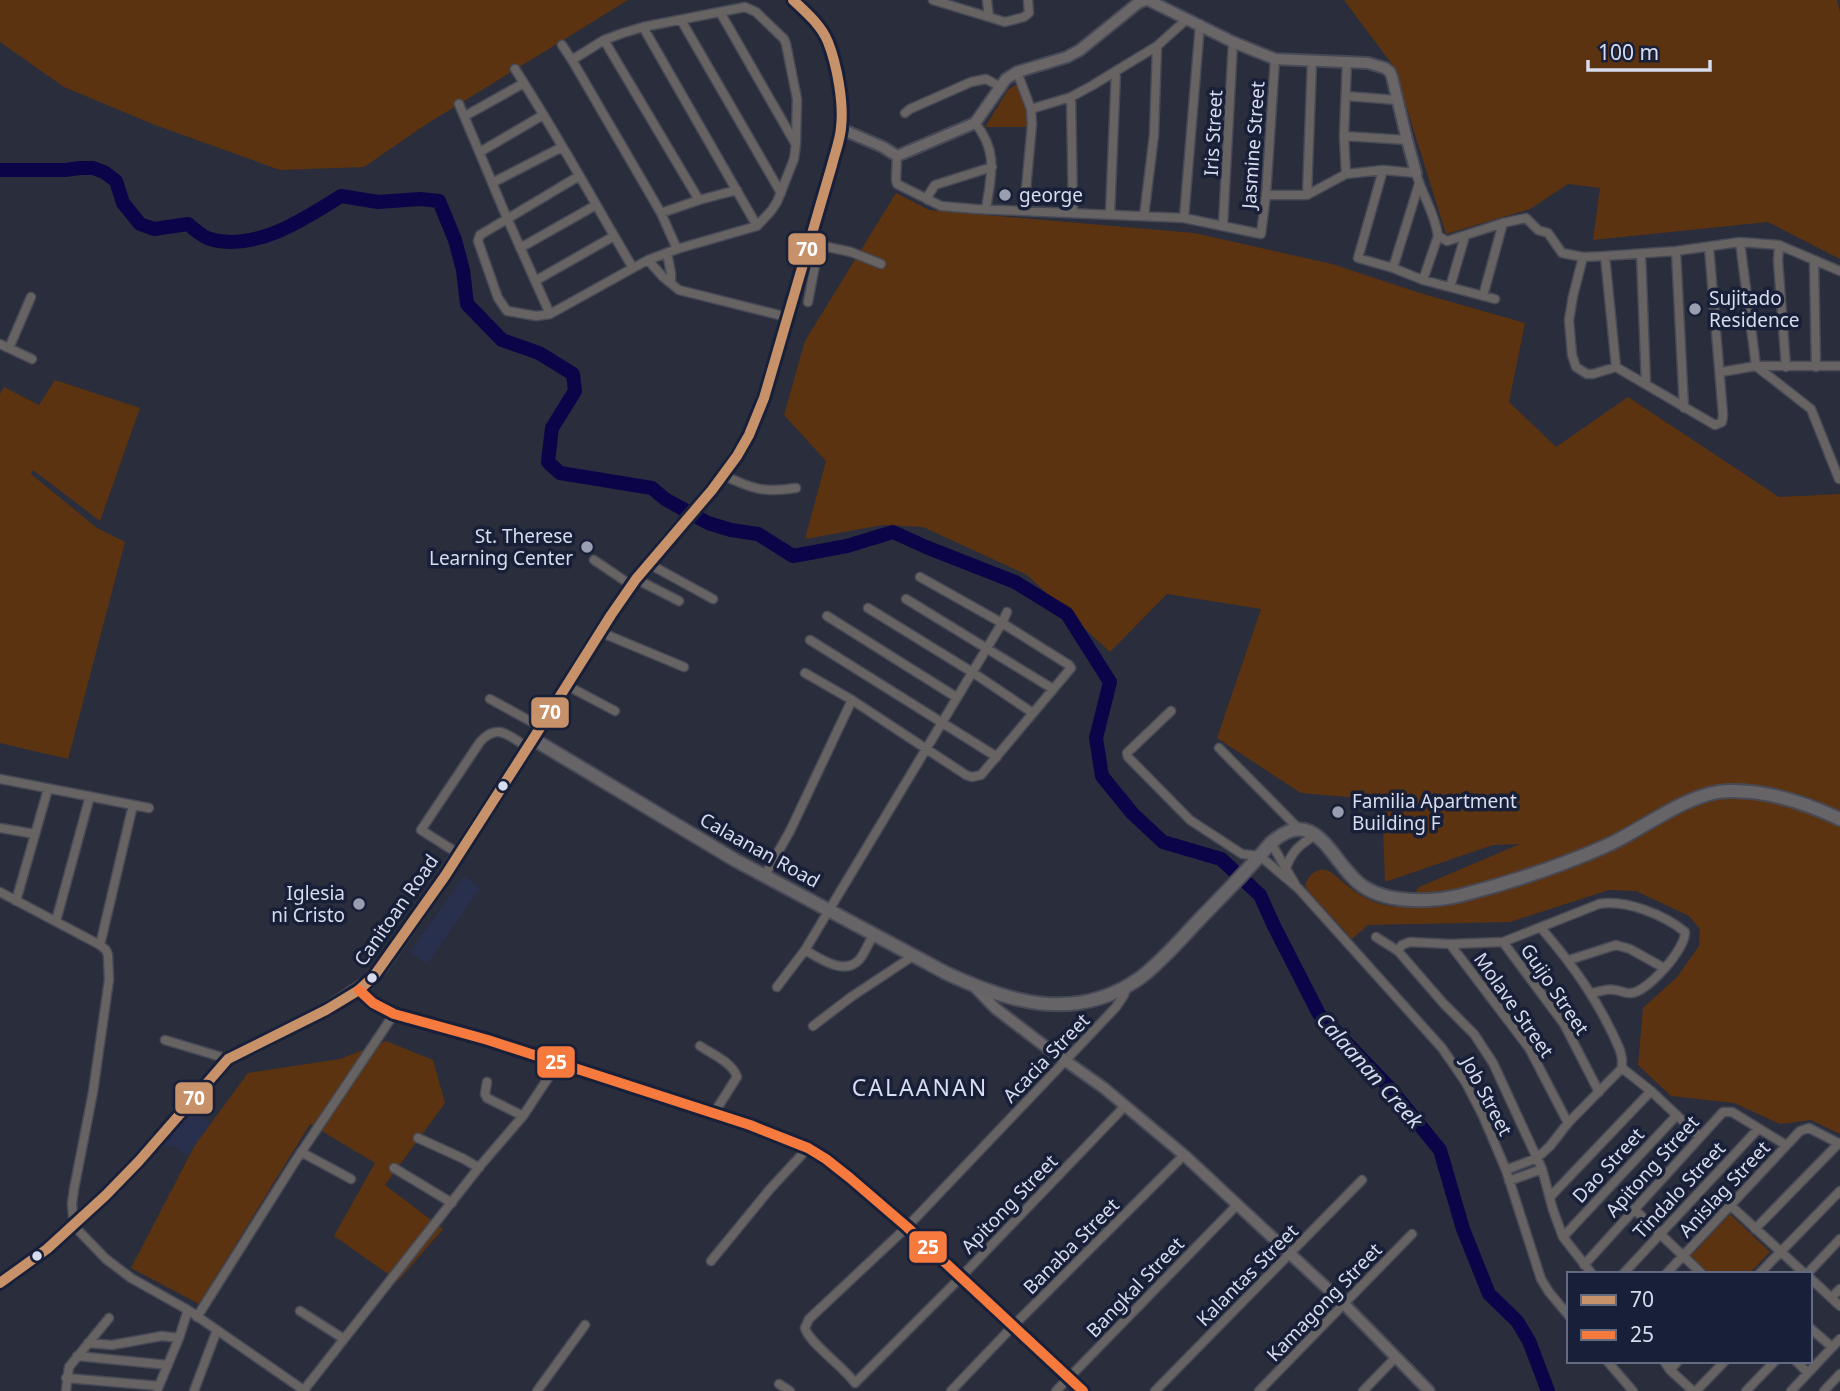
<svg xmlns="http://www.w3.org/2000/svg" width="1840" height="1391" font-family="'Noto Sans',sans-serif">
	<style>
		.built { fill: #28304e }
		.green { fill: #5b3311 }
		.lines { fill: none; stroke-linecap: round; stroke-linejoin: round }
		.river { stroke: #0b0448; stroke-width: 14 }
		.street-casing { stroke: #474a56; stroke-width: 11 }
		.secondary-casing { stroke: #474a56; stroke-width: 14 }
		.primary-casing { stroke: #474a56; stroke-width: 16 }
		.street { stroke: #676362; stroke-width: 8 }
		.secondary { stroke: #6a6667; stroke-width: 10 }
		.primary { stroke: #676467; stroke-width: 12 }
		.bus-1-casing { stroke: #181f38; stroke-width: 16 }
		.bus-2-casing { stroke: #181f38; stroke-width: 16 }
		.bus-1 { stroke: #c7916a; stroke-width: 10 }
		.bus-2 { stroke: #f6793e; stroke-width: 10 }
		.poi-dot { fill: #9a9faf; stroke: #181f38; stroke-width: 2.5 }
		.bus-dot { fill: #d7ddee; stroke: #181f38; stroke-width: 2.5 }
		.labels { text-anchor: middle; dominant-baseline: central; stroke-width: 7; stroke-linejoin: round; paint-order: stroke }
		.street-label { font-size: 19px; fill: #d7ddee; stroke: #181f38 }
		.poi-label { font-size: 19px; fill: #d7ddee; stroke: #181f38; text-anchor: start }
		.water-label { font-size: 21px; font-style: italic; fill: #d4dbf0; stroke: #181f38 }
		.quarter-label { font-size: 23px; letter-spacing: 2px; fill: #d7ddee; stroke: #181f38 }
		.line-badge { stroke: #181f38; stroke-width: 2.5 }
		.badge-label { font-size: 19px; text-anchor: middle; font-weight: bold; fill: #fff }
	</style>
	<rect width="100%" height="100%" fill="#2a2d3b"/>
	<path class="built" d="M464,876L480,888L427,964L410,952Z
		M191,1108L211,1123L187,1156L177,1147L159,1144Z"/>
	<path class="green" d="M0,0H628L425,125L364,167L280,170L155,125L64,87L0,42Z
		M1344,0H1837L1840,12V259L1768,222L1593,240L1600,188L1568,184L1530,209L1446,234L1394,67Z
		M1017,84L1028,116L1029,127H985L1008,90Z
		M896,193L929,210L1194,233L1332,264L1420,293L1525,323L1509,402L1556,447L1628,397L1779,497L1840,494V1134L1811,1120L1780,1124L1734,1103L1671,1096L1638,1065L1643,1008L1677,977L1699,946L1700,929L1689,916L1636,891L1609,890L1510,922L1368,925L1352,939L1308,891L1305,885C1308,877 1316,867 1326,870C1333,872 1339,879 1344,883C1365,900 1380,907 1406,907L1419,887L1520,844L1493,845L1385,882L1382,800L1301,793L1217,738L1261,609L1167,594L1110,652L1027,575L923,527L883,525L805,539L826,461L784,415L805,341Z
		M55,380L140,408L100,521L33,470L31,474L97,528L125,542L68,759L0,743V394L4,387L39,405Z
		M386,1041L433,1060L445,1103L385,1185L443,1229L398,1281L334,1236L375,1163L310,1124L199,1304L131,1268L195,1145L248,1073L340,1059Z
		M1730,1214L1770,1252L1749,1274H1710L1691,1256Z"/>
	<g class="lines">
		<path class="river" d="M0,170H65L80,168H93L104,172L116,181L123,203L140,224L154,229L188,224C194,229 203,237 210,239C255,252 305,219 341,196L378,202L420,199L439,201L455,240L463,270L467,304L502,340L539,353L573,374L575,391L552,428L548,462L560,473L652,488L665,499L708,523L731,530L758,534L793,556L847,546L893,532L926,547L1015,582L1067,614L1110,682L1096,738L1102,776L1132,813L1163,842L1221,859L1260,895L1274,926L1319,1014L1388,1086L1440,1150L1463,1229L1489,1294L1517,1321L1529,1341L1548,1391"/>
		<g class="street-casing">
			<path id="street" d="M933,0L1005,22L1024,17L1029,13L1028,0
				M987,0L989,17
				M720,12L795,143
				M681,20L781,193
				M643,27L757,226
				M604,40L699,200
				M562,45L572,60L604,40L623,33L643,27L745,7L756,12L784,39L786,44L797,99L796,144L794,159L777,202L771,211L757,226L677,249L648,260L633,268
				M572,60L661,213L677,249
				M515,69C557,134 594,202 633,268L550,314L536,316L507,311L498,298L478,241L480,235L579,176
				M1017,72L1031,109L1032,124L1024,211
				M1346,96L1397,100
				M1071,97L1073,213
				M459,104L507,218L550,314
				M1031,109L1071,97L1093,85L1157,46L1187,19
				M905,113L910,109L971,82L986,79L1001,87
				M465,116L524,83
				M975,123C999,152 991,176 986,209
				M1344,136L1407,140
				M480,152L543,115
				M897,156L896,179L897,184L941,206L976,209L1184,218L1261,234L1266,195L1275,59
				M1383,170L1358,258L1393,268L1423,280L1495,299
				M1346,174L1344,136L1347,61
				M492,183L562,147
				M1266,195H1307L1346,174L1383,170L1416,173C1422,195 1435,213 1438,236L1447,241L1503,223L1526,218L1538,230L1548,233L1562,253L1583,257L1605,256L1676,251L1740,242L1779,245L1840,271
				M1307,195L1312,61
				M928,200L929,194L935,185L992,167
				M661,213L699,200L737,190
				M1110,214L1116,71
				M1144,216L1154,135L1157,46
				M1184,218L1200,24
				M1223,225L1233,42
				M1740,242L1756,366L1811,409L1839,479
				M809,243L851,252L881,264
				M1779,245L1778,261L1786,367
				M520,248L596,205
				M1676,251L1684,408
				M667,253L671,273V283
				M1641,254L1646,384
				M1605,256L1616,367
				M1583,257L1573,296L1569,320L1572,355L1576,367L1587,374H1593L1616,367L1715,425L1722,422L1723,415L1709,247
				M648,260L663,277L679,290L787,317
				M1814,260L1816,367
				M1393,268L1419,184
				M1423,280L1438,236
				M535,281L614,236
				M1450,287L1465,236
				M1483,296L1503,223
				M808,302L819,244
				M0,344L32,359
				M9,348L31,297
				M1721,372L1756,366H1840
				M723,475C752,489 764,493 796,488
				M594,560L631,585
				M649,564L713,599
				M636,579L679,601
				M906,599L1053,689
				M868,608L972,672L1033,713
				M827,616L956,697
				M600,632L684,667
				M810,640L997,757
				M805,673L852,700L966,775L972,777L981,775L1071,668L1069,665L1002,623L920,577
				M566,685L615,711
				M490,699L541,727
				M1171,711L1127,753L1128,757L1190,820L1242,854L1260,856L1299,889L1442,1048L1466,1083L1483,1116L1506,1170L1541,1279L1549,1292L1569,1316
				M1219,748L1299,829
				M0,779L149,808
				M0,828L35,834
				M1271,843L1295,884
				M459,854L421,830L480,742C497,722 510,736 528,748
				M1286,868C1292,851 1300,844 1316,835
				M765,875L790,831L852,700
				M0,892L100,945L106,950L108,955L109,980L93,1092L74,1189L72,1204L74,1226L106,1259L131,1278L188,1310L305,1391
				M16,901L48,789
				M56,921L90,796
				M1541,928C1574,966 1600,1003 1620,1050L1622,1059V1068
				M1376,937L1398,951L1444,1004L1474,1034L1493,1063L1542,1169L1553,1210L1563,1237L1592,1274
				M1503,942L1564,1024L1599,1092
				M1450,944L1529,1048L1568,1123
				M100,945L133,805
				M805,950C819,958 844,976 859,960C865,953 869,942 874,934
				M1398,951L1402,945L1410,942L1450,944L1503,942L1599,904C1625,899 1665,915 1685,932C1686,948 1648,992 1631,993C1625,994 1620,990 1614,990C1607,988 1599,992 1592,993
				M1569,960L1616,945L1630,949L1664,968
				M777,987L805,950L1002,623L1007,612
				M359,990L373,1003L394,1014L488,1040L750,1125L808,1148L826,1159L850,1178L907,1227L1083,1391
				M813,1026L851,997L913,956
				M165,1040L228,1059
				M700,1046C712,1054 733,1063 737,1077L714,1113
				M1622,1068L1651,1091L1700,1137
				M487,1082L485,1094L487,1098L523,1116
				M1126,1105L961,1277L855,1383C844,1367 808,1342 805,1328L809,1319L907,1227L1065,1061L1116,1007L1124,995L1127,986
				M418,1138L464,1159L479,1168
				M301,1152L351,1179
				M394,1168L452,1203
				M1506,1170L1537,1158L1550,1146L1568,1123L1622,1068
				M1509,1181L1542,1169
				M1550,1197L1651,1091
				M1730,1205L1805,1274
				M1634,1209L1702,1274
				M1755,1229L1839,1143
				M1563,1237L1677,1115
				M711,1261L770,1189L808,1148
				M1584,1265L1723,1112H1732L1786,1145
				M1623,1274L1758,1129
				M1666,1274L1800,1131L1809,1128L1840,1144
				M1759,1274L1840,1191
				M1807,1274L1840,1239
				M1810,1278L1840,1306
				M1831,1298L1840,1289
				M300,1311L344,1339
				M197,1317L296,1160L394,1014
				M1810,1328L1832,1347
				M88,1343L112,1345L162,1336L179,1338
				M77,1356L168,1365
				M1607,1361L1633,1391
				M1664,1361L1670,1370L1693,1391
				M1796,1361L1808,1373
				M1670,1370L1678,1361
				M66,1378L159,1386
				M779,1384L790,1391
				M158,1388L179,1338L188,1310
				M304,1390L480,1166L523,1116L558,1063
				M66,1391L69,1367L109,1318
				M194,1391L217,1330
				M537,1391L585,1325
				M951,1391L1013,1326L1184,1155
				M1056,1391L1237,1205
				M1155,1391L1362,1180
				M1259,1391L1412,1234
				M1363,1391L1396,1357
				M1696,1391L1725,1361
				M1746,1391L1775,1361
				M1791,1391L1840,1339
				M1824,1391L1840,1374"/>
		</g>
		<g class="secondary-casing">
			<path id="secondary" d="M1148,0L1233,42L1275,59L1368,63L1385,68L1390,72L1392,77L1407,140L1416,173
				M841,129L883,147L897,156L975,123L1006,79L1017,72L1067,57L1080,50L1138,3L1146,0
				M533,739C566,686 597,631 634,581C676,525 730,480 758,414L832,165C835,153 840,140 841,128C844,103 837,65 828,42C821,25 806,12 793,0
				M974,986L995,1008L1046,1047L1104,1088L1184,1155L1344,1304L1429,1391"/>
		</g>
		<g class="primary-casing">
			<path id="primary" d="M0,1283L47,1249L106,1195L139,1161L228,1059L326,1010L367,983L382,966L442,880L533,739L735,860L946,973C1010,1003 1076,1023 1140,978C1161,962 1179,941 1197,922C1222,896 1248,870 1271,843C1317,801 1332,866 1364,887C1390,904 1434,902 1462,895C1512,882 1561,866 1608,845C1643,829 1689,792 1728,791C1766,790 1806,803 1840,819"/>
		</g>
		<use href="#street" class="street"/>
		<use href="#secondary" class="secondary"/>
		<use href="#primary" class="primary"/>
		<g class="bus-1-casing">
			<path id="bus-1" d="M0,1283L47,1249L106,1195L139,1161L228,1059L326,1010L359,990L374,976L445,876L533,739L611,615L636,579L712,490L737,456L749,435L764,398L832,165C835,153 840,140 841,128C844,103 837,65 828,42C821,25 806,12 793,0"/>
		</g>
		<g class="bus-2-casing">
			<path id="bus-2" d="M359,990L373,1003L394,1014L488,1040L750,1125L808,1148L826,1159L850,1178L907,1227L1083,1391"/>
		</g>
		<use href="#bus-1" class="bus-1"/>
		<use href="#bus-2" class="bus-2"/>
	</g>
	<g class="poi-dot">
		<circle cx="1005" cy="195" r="7"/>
		<circle cx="1695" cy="309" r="7"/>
		<circle cx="587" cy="547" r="7"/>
		<circle cx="1338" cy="812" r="7"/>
		<circle cx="359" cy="904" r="7"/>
	</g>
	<g class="bus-dot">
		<circle cx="503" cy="786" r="6"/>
		<circle cx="372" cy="978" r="6"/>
		<circle cx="37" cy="1256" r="6"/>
	</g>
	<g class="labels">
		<g class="street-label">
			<text transform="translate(1213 133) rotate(-87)">Iris Street</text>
			<text transform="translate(1253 145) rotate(-86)">Jasmine Street</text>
			<text transform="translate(760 850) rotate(29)">Calaanan Road</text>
			<text transform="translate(396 910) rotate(-55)">Canitoan Road</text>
			<text transform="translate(1555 989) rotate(56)">Guijo Street</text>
			<text transform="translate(1514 1005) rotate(55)">Molave Street</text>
			<text transform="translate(1046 1058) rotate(-46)">Acacia Street</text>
			<text transform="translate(1487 1096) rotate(62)">Job Street</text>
			<text transform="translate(1608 1165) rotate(-47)">Dao Street</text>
			<text transform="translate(1652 1166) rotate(-48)">Apitong Street</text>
			<text transform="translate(1724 1189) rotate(-47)">Anislag Street</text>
			<text transform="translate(1679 1190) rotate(-47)">Tindalo Street</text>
			<text transform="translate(1009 1204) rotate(-46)">Apitong Street</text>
			<text transform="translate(1071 1246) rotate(-45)">Banaba Street</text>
			<text transform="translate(1247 1275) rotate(-45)">Kalantas Street</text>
			<text transform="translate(1135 1287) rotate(-46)">Bangkal Street</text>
			<text transform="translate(1324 1302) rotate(-46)">Kamagong Street</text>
		</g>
		<g class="poi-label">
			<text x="1019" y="195">george</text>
			<text x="1709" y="298">Sujitado<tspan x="1709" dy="22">Residence</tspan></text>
			<text x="573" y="536" text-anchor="end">St. Therese<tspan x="573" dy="22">Learning Center</tspan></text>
			<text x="1352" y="801">Familia Apartment<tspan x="1352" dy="22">Building F</tspan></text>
			<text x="345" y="893" text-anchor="end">Iglesia<tspan x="345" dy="22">ni Cristo</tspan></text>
		</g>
		<g class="water-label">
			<text transform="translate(1370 1070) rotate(48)">Calaanan Creek</text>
		</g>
		<g class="quarter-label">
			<text x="920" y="1087">CALAANAN</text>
		</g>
	</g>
	<g class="line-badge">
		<rect x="787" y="232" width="40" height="34" rx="7" fill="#c7916a"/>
		<rect x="530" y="696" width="40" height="33" rx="7" fill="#c7916a"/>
		<rect x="536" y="1045" width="40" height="34" rx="7" fill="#f6793e"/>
		<rect x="174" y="1081" width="40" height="34" rx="7" fill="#c7916a"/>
		<rect x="908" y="1230" width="40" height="34" rx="7" fill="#f6793e"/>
	</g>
	<g class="badge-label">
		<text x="807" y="256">70</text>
		<text x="550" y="719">70</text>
		<text x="556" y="1069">25</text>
		<text x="194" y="1105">70</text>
		<text x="928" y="1254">25</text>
	</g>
	<rect x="1567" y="1272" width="245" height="91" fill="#181f38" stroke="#646b81" stroke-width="2"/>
	<rect x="1581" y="1295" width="35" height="10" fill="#c7916a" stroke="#646b81" stroke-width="2"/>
	<text x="1630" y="1307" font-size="21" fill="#d7ddee">70</text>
	<rect x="1581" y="1330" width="35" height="10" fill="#f6793e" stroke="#646b81" stroke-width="2"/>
	<text x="1630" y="1342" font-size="21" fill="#d7ddee">25</text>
	<path d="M1588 60v10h122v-10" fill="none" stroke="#d7ddee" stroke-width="3.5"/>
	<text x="1598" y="60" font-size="21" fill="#d7ddee" stroke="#181f38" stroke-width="5" paint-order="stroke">100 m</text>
</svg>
